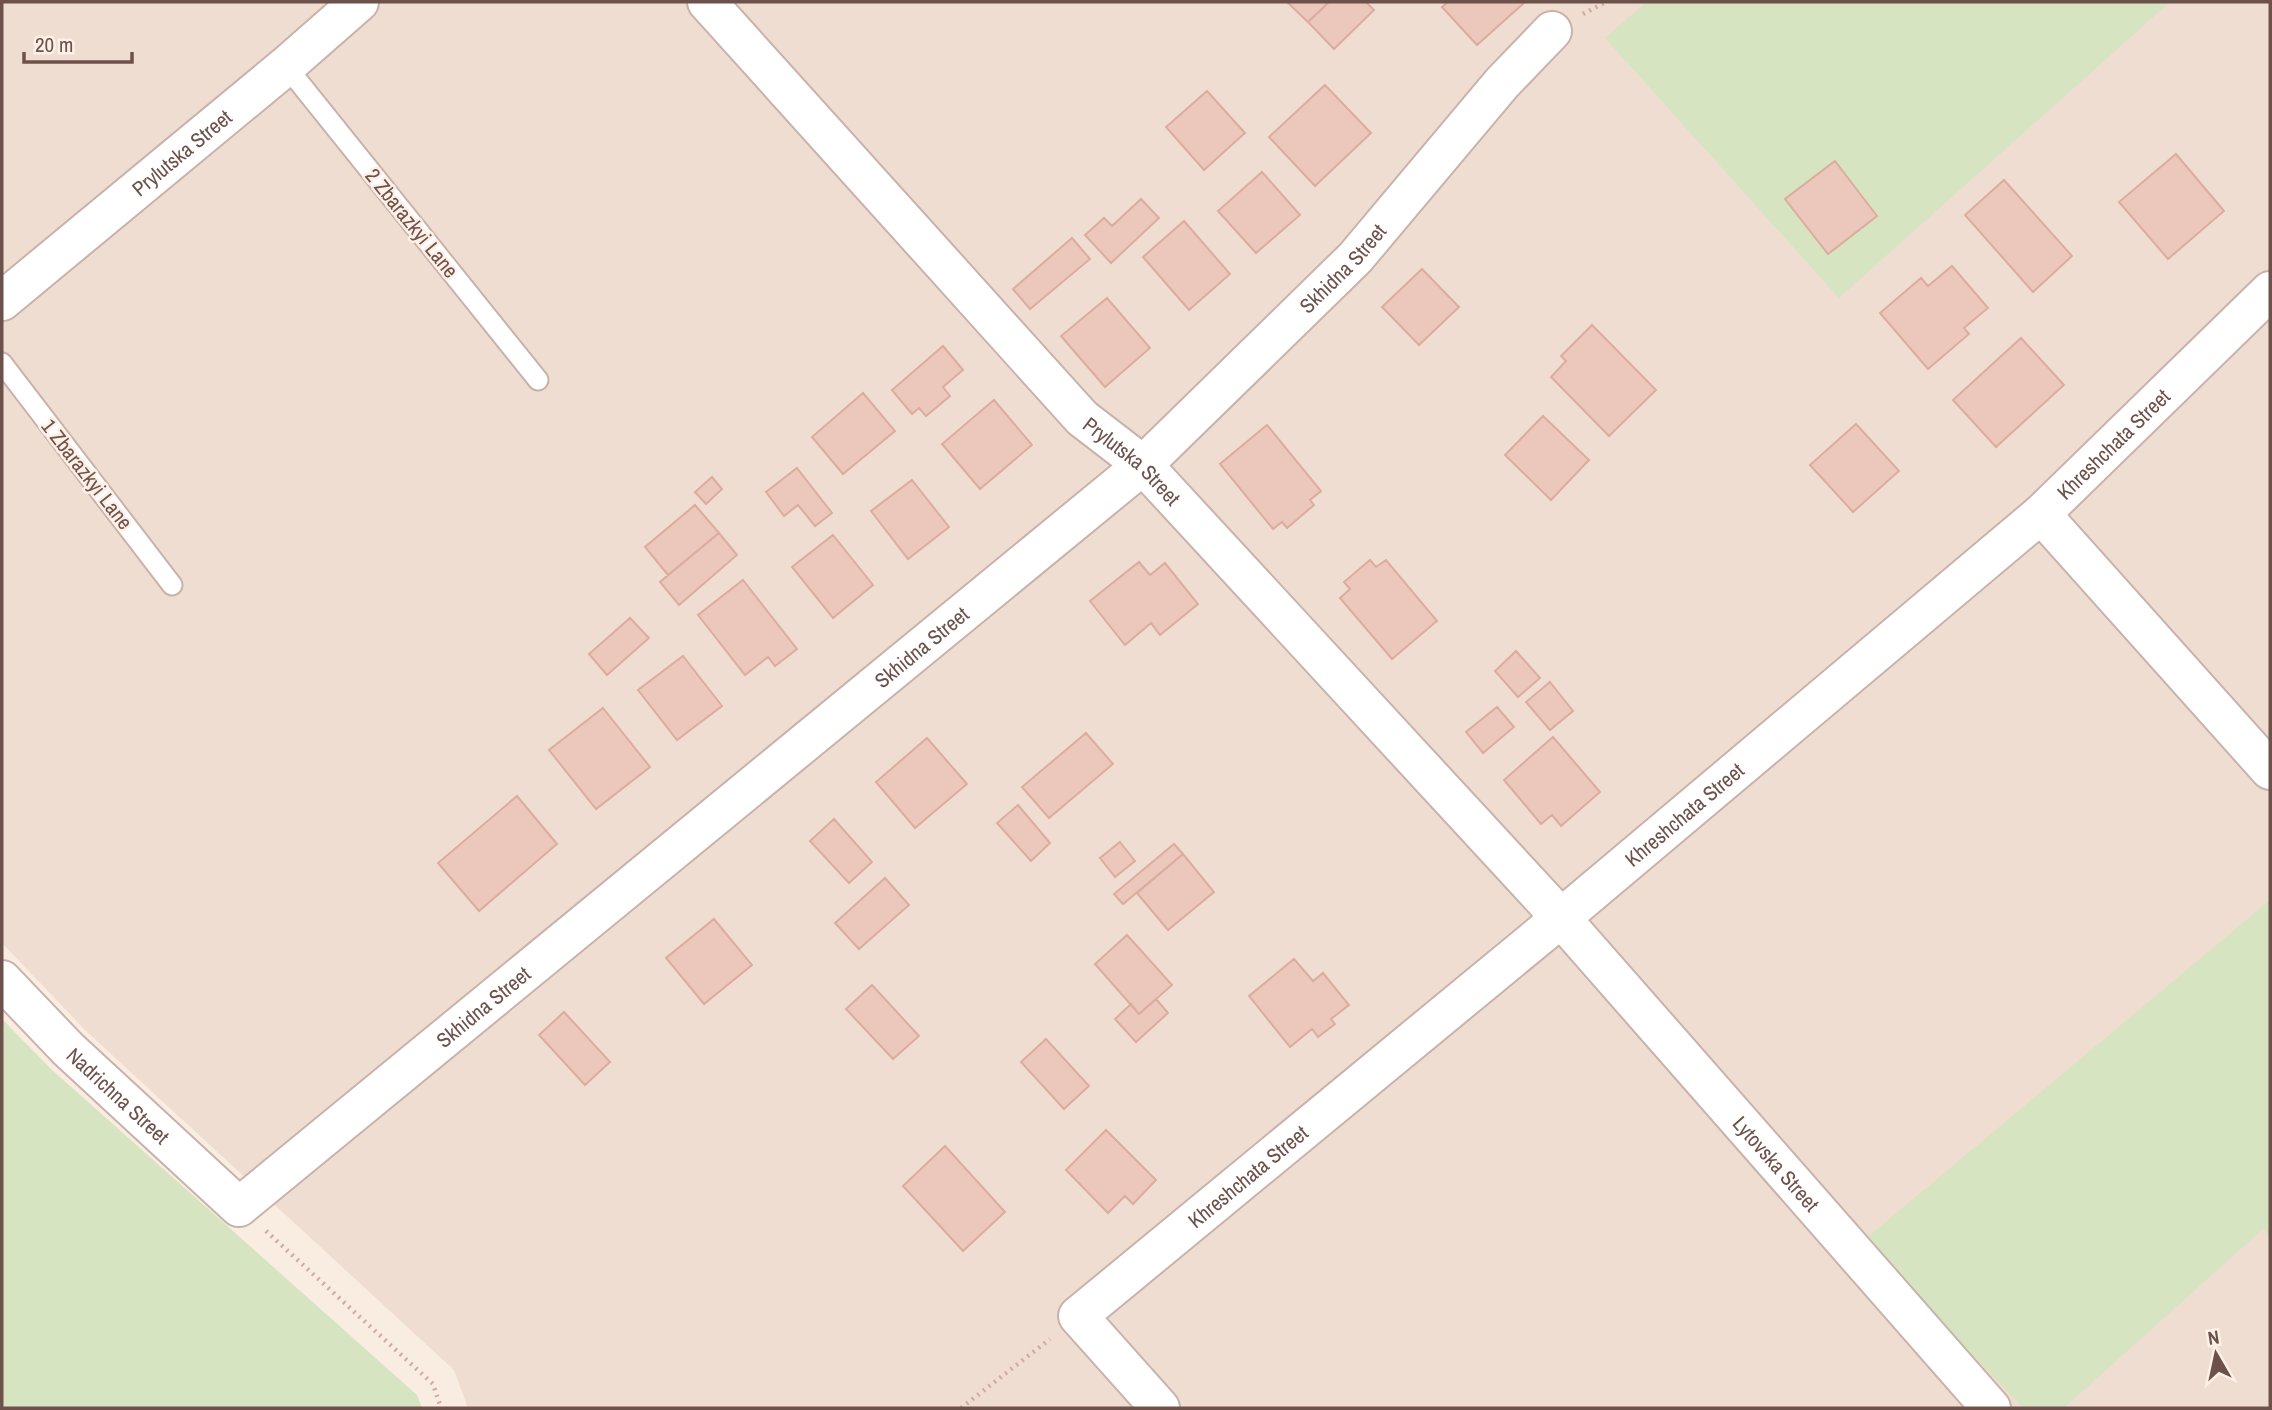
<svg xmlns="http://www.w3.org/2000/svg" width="2272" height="1410" font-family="'Archivo Narrow',sans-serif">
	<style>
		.residential { fill: #f0ddd1 }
		.green { fill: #d6e4c2 }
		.building { fill: #ebc7bc; stroke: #dcac9e; stroke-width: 2 }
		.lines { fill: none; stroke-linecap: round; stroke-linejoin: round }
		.service-casing { stroke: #c8b3aa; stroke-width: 23 }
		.minor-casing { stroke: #c8b3aa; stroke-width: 42 }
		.path { stroke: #cfaba0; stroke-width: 4.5; stroke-dasharray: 2 5; stroke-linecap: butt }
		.service { stroke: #fff; stroke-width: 19 }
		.minor { stroke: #fff; stroke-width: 38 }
		.labels { text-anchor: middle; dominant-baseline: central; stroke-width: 5; stroke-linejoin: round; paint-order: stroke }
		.street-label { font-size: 21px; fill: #6d524b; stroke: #fdf0e7 }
	</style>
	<rect width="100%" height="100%" fill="#f9ece1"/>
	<path class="residential" d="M2,2H2270V1408H468L454,1370L86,1031L2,943Z"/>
	<path class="green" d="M1646,2H2170L1839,298L1605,38Z
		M2270,900V1236L2263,1229L2064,1408H2023L1864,1240Z
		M2,1019L51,1069L417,1395L422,1408H2Z"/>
	<path class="building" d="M1287,2H1329L1308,22Z
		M1329,2H1366L1374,10L1334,49L1308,22Z
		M1448,2H1525L1477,45L1442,7Z
		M1325,85L1371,133L1315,186L1269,137Z
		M1207,91L1245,133L1204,170L1166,127Z
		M2176,154L2224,211L2168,259L2119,202Z
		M1835,161L1877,216L1828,254L1785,199Z
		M1262,172L1300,215L1256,253L1218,211Z
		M2004,180L2072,256L2033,292L1965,215Z
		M1141,199L1159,218L1111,263L1085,235L1104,218L1112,226Z
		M1184,221L1230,274L1189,310L1143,257Z
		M1072,238L1090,259L1030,309L1013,289Z
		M1952,266L1988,308L1964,328L1969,334L1928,369L1880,313L1921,278L1928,286Z
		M1422,269L1459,307L1419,345L1382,307Z
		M1107,298L1150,348L1105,387L1061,336Z
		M1592,325L1656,390L1609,436L1551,377L1566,361L1561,356Z
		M2021,338L2064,385L1996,447L1953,400Z
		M943,346L963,370L943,387L950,396L926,416L919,408L912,414L892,390Z
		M863,393L895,431L843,474L812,437Z
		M994,400L1032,445L980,489L942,444Z
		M1543,416L1589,460L1551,500L1505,455Z
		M1856,424L1899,471L1853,512L1810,465Z
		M1267,425L1321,491L1310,500L1314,505L1287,528L1282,522L1273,529L1220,464Z
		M797,468L832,513L815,526L798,505L784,516L766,492Z
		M712,477L722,489L706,504L695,492Z
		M912,480L949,527L908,559L871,511Z
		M695,505L719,533L668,575L645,547Z
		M719,533L737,555L679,605L660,582Z
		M833,535L873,585L833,618L792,567Z
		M1370,560L1376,567L1386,560L1437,621L1392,659L1340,598L1350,589L1344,582Z
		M1139,562L1150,575L1165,563L1198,604L1160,635L1151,623L1125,645L1090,601Z
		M743,580L797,649L775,666L768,657L745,675L698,615Z
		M630,618L649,638L607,675L589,654Z
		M1516,651L1540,678L1518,697L1495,671Z
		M683,656L722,706L677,740L638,690Z
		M1550,682L1573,711L1550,730L1526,702Z
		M1497,707L1514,727L1483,753L1466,732Z
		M603,708L650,767L596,809L549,750Z
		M1086,733L1113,764L1049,818L1022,787Z
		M1553,737L1600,792L1561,826L1552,815L1541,824L1504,780Z
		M927,738L967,784L915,828L876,782Z
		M517,796L557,844L479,911L438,863Z
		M1018,805L1050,843L1031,861L997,823Z
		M834,819L872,862L849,883L810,841Z
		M1120,842L1135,861L1115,877L1100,858Z
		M1174,844L1183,854L1123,904L1114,894Z
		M1183,854L1214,892L1168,930L1137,893Z
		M885,878L909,905L859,949L835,923Z
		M714,919L752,965L704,1004L666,958Z
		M1127,935L1172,985L1139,1014L1095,964Z
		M1294,959L1313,981L1323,973L1349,1005L1331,1019L1335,1024L1318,1037L1312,1029L1290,1047L1249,996Z
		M872,985L919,1036L893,1059L846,1009Z
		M1156,999L1168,1013L1136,1042L1115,1019L1131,1004L1139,1014Z
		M564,1012L610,1062L585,1085L539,1035Z
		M1046,1039L1089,1086L1064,1109L1021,1062Z
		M1106,1130L1156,1180L1133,1204L1125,1196L1108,1213L1066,1170Z
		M945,1146L1005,1212L963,1251L903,1186Z"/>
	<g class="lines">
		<g class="service-casing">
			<path id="service" d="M286,66L538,380
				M2,363L172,585"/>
		</g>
		<g class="minor-casing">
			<g id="minor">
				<path id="s1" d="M707,2L1082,418L1143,465L1561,918L1991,1408"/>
				<path id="s2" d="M2,301L286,66L359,2"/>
				<path d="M2041,514L2270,770"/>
				<path id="s3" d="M2,980L68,1049L239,1207L1143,465L1355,258L1502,83L1552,31"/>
				<path id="s4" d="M1160,1408L1078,1316L1561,918L2041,514L2270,291"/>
			</g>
		</g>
		<path class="path" d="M1583,14L1606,2
			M266,1231L433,1384L441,1408
			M961,1408L1050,1339"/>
		<use href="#service" class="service"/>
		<use href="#minor" class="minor"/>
	</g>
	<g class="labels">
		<g class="street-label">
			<text stroke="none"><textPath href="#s2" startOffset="233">Prylutska Street</textPath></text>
			<text transform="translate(412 223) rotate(51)">2 Zbarazkyi Lane</text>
			<text stroke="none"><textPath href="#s3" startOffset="1778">Skhidna Street</textPath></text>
			<text stroke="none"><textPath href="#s4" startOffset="1477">Khreshchata Street</textPath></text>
			<text stroke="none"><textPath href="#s1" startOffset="626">Prylutska Street</textPath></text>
			<text transform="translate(87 474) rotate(52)">1 Zbarazkyi Lane</text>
			<text stroke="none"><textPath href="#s3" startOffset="1211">Skhidna Street</textPath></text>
			<text stroke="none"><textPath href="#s4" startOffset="910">Khreshchata Street</textPath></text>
			<text stroke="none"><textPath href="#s3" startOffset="644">Skhidna Street</textPath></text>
			<text stroke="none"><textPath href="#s3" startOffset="164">Nadrichna Street</textPath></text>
			<text stroke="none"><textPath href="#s1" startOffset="1580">Lytovska Street</textPath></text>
			<text stroke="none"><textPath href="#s4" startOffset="343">Khreshchata Street</textPath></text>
		</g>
	</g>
	<rect width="2272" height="1410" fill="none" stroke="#6d524b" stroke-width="7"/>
	<g transform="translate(2216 1354) rotate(351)" stroke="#fdf0e7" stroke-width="5" paint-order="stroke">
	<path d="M0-5L12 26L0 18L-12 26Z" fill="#6d524b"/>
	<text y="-10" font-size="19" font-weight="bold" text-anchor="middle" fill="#6d524b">N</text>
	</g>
	<path d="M24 52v10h108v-10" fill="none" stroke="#6d524b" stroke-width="3.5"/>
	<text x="35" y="52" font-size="21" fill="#6d524b" stroke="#fdf0e7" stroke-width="5" paint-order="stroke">20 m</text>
</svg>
